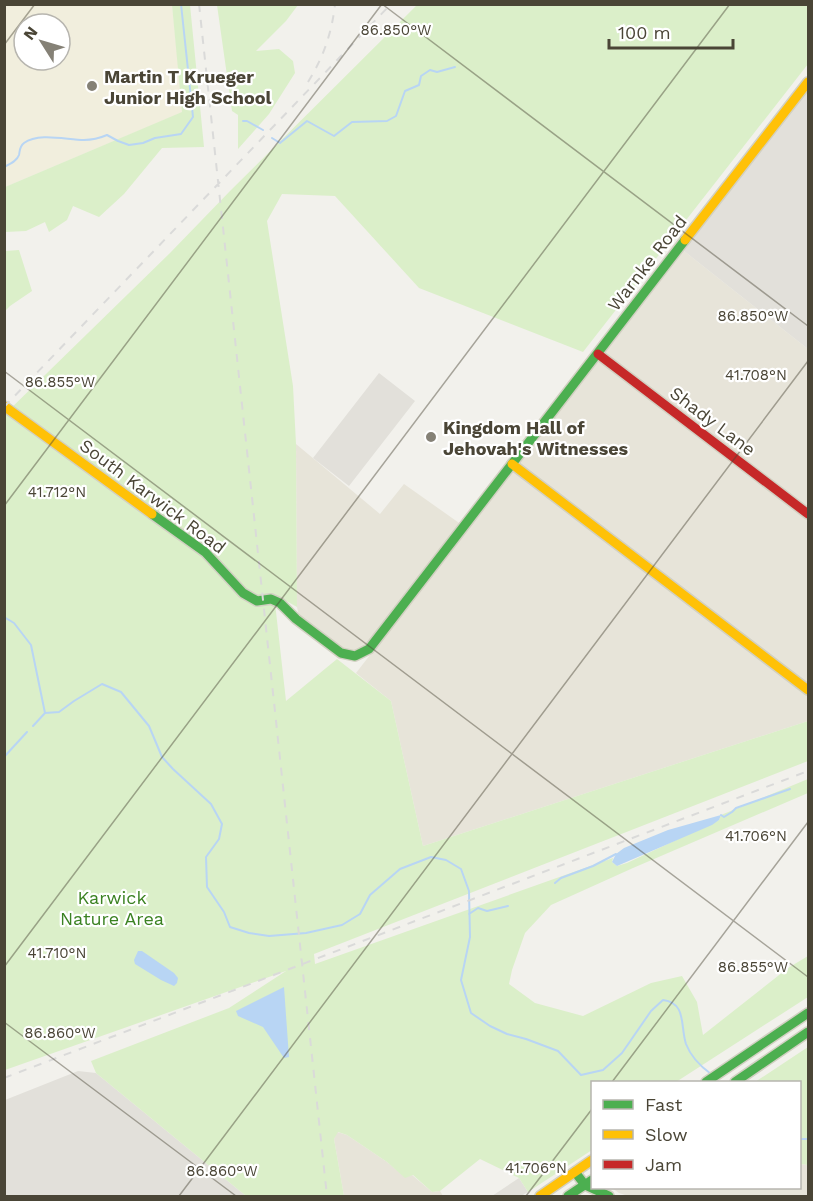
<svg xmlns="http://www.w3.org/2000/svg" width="813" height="1201" font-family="'Work Sans',sans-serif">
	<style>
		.residential { fill: #e7e4d9 }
		.industrial { fill: #e2e0da }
		.education { fill: #f1eedd; fill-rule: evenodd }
		.green { fill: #dbefc9 }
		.water { fill: #b8d5f4 }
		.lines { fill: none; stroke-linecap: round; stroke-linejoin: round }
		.stream { stroke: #b8d5f4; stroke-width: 2 }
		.fast-casing { stroke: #d2d0c2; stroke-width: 12 }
		.slow-casing { stroke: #d2d0c2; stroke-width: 12 }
		.jam-casing { stroke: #d2d0c2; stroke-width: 12 }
		.fast { stroke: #4caf50; stroke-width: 9 }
		.slow { stroke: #ffc107; stroke-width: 9 }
		.jam { stroke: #c62828; stroke-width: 9 }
		.rail { stroke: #dadad9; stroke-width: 2; stroke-dasharray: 8 8; stroke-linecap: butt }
		.ticks { fill: none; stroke: #4a4536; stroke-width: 1.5; stroke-opacity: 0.45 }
		.poi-dot { fill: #858176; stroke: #fff; stroke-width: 2 }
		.labels { text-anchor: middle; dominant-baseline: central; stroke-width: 4.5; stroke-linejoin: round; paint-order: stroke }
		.poi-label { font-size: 18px; font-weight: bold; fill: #4a4536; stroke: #fff; text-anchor: start }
		.street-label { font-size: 18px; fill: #4a4536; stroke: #fff }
		.park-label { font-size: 18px; fill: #3b8222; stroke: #fff }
		.ticks-label { font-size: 15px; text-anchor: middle; fill: #4a4536; stroke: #fff; stroke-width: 4.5; stroke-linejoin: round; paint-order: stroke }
	</style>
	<rect width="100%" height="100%" fill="#f2f1ec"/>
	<path class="residential" d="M684,251L808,349V721L423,846L391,701L356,673Z
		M296,444L380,514L404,484L462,525L368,647L355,653L342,650L299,616L297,607Z
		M337,1132L347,1135L387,1162L405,1177L412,1175L432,1192L440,1191L443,1196H344L334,1139Z
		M800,1164L808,1165V1196H628L619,1193L612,1188H800Z"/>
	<path class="industrial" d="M808,89V349L684,251Z
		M379,373L415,401L349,486L313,458Z
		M78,1071L96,1073L246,1196H5V1100Z
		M519,1178L528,1192L521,1196H492Z"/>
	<path class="education" d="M5,5H172L183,112L5,187ZM24,24H60V60H24Z"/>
	<path class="green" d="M172,5H190L204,147L162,148L124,194L99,217L73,206L67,220L49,232L45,222L26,231L5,232V187L182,112Z
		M217,5H298L286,21L256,51L279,49L293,61L295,73L269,114L238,149V115L232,111Z
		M417,5H808V64L583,352L419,288L335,196L282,194L267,221L293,386L296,444L297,607L274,594L286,701L337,659L391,701L423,846L808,721V761L314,954L315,964L613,858L612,862L617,866L627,863L719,820L721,815L808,779V793L633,868L551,905L525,933L512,970L509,984L535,1003L583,1016L651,983L682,976L697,1002L703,1035L788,968L808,956V997L676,1082H592V1150L528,1192L519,1178L480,1159L440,1191L432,1192L413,1175L405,1178L387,1162L347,1135L338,1132L334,1139L344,1196H246L96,1073L91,1061L229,1008L286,971L5,1070L4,415L170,253L230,191Z
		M19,250L32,291L10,306L5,311V251Z
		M808,1047V1165L800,1164V1082H755Z"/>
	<path class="water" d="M721,815L719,820L712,825L617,866L612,862L616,854L624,848L668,830Z
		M138,951H142L174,973L178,978L177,983L174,986L161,980L135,964L134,960Z
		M284,987L289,1057L284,1058L263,1027L238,1016L236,1011Z"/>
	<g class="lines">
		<path class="stream" d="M243,121H247L263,130
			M272,138L280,143L307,121L334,136L352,122L387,121L396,116L405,91L419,85L421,76L430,70L437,72L455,67
			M4,167C10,164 17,161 19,155C20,151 19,147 24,143C39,132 67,140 84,140C92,140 100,138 107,135L118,141L129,145L143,143L155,138L181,134L193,117L181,4
			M4,617L14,623L31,645L45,713L59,712L74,701L102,684L121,692L149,726L162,757L173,769L211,804L222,824L219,839L206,857L207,887L224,912L230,927L249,933L269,936L306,933L342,925L360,914L370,895L400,869L431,857L446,860L461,869L469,891L470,937L461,980L471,1013L490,1026L507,1034L526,1039L558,1051L581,1075L603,1070L622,1053L651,1011L663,1000C687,1003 680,1026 686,1044C691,1057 700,1066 711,1074
			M33,726L45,713
			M4,757L27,732
			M721,815L724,817L732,812L736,808L790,789
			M555,883L561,878L593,866L616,854
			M469,914L478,908L487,911L508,906
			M800,1139H808"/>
		<g class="fast-casing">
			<path id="fast" d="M152,514L205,552L243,593L257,601L271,599L280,603L296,619L341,653L355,656L369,649L685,240
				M706,1082L808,1013
				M735,1082L808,1032
				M575,1172L585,1185L609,1196
				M568,1196L592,1180"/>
		</g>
		<g class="slow-casing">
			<path id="slow" d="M685,240L808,82
				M4,406L152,514
				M512,464L808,690
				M540,1196L592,1160"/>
		</g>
		<g class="jam-casing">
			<path id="jam" d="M598,354L808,514"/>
		</g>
		<use href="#fast" class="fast"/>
		<use href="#slow" class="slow"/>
		<use href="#jam" class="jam"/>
		<path class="rail" d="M199,4L327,1196
			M308,82C323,58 332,33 335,4
			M4,407L391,4
			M4,1078L808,771"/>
	</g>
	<path class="ticks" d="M382,4L808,326M4,45L35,4M4,371L808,977M4,506L382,4M4,967L730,4M4,1022L236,1196M612,1082L808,822M179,1196L808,361M526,1196L592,1109"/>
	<g class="poi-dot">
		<circle cx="92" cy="86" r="6"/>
		<circle cx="431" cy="437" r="6"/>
	</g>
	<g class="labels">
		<g class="poi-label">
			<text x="104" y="76">Martin T Krueger<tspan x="104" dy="21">Junior High School</tspan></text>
			<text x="443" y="427">Kingdom Hall of<tspan x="443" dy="21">Jehovah's Witnesses</tspan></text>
		</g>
		<g class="street-label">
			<text transform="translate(647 263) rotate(-52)">Warnke Road</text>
			<text transform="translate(713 421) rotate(37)">Shady Lane</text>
			<text transform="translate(153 496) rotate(37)">South Karwick Road</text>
		</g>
		<g class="park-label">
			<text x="112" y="897">Karwick<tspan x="112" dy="21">Nature Area</tspan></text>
		</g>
	</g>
	<g class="ticks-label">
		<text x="396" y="35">86.850°W</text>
		<text x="753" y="321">86.850°W</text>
		<text x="756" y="380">41.708°N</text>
		<text x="60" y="387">86.855°W</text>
		<text x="57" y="497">41.712°N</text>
		<text x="756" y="841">41.706°N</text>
		<text x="57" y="958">41.710°N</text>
		<text x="753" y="972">86.855°W</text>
		<text x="60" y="1038">86.860°W</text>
		<text x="536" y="1173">41.706°N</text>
		<text x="222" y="1176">86.860°W</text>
	</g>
	<rect width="813" height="1201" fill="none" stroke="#4a4536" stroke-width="12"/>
	<rect x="591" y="1081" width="210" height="108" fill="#ffffff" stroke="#b7b5af" stroke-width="1.5"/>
	<rect x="603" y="1100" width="30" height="9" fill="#4caf50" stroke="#b7b5af" stroke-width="1.5"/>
	<text x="645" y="1111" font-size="18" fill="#4a4536">Fast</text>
	<rect x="603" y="1130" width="30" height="9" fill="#ffc107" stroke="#b7b5af" stroke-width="1.5"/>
	<text x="645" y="1141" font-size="18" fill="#4a4536">Slow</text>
	<rect x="603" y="1160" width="30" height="9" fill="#c62828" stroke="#b7b5af" stroke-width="1.5"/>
	<text x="645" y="1171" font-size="18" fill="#4a4536">Jam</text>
	<g transform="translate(42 42) rotate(307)"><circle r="28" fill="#ffffff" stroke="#b7b5af" stroke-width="1.5"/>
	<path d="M0-4.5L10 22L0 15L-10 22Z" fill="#858176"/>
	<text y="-9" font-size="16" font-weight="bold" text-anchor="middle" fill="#4a4536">N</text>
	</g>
	<path d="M609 39v9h124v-9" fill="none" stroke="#4a4536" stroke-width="3"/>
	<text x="618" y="39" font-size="18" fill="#4a4536" stroke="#ffffff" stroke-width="4.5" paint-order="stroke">100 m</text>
</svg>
